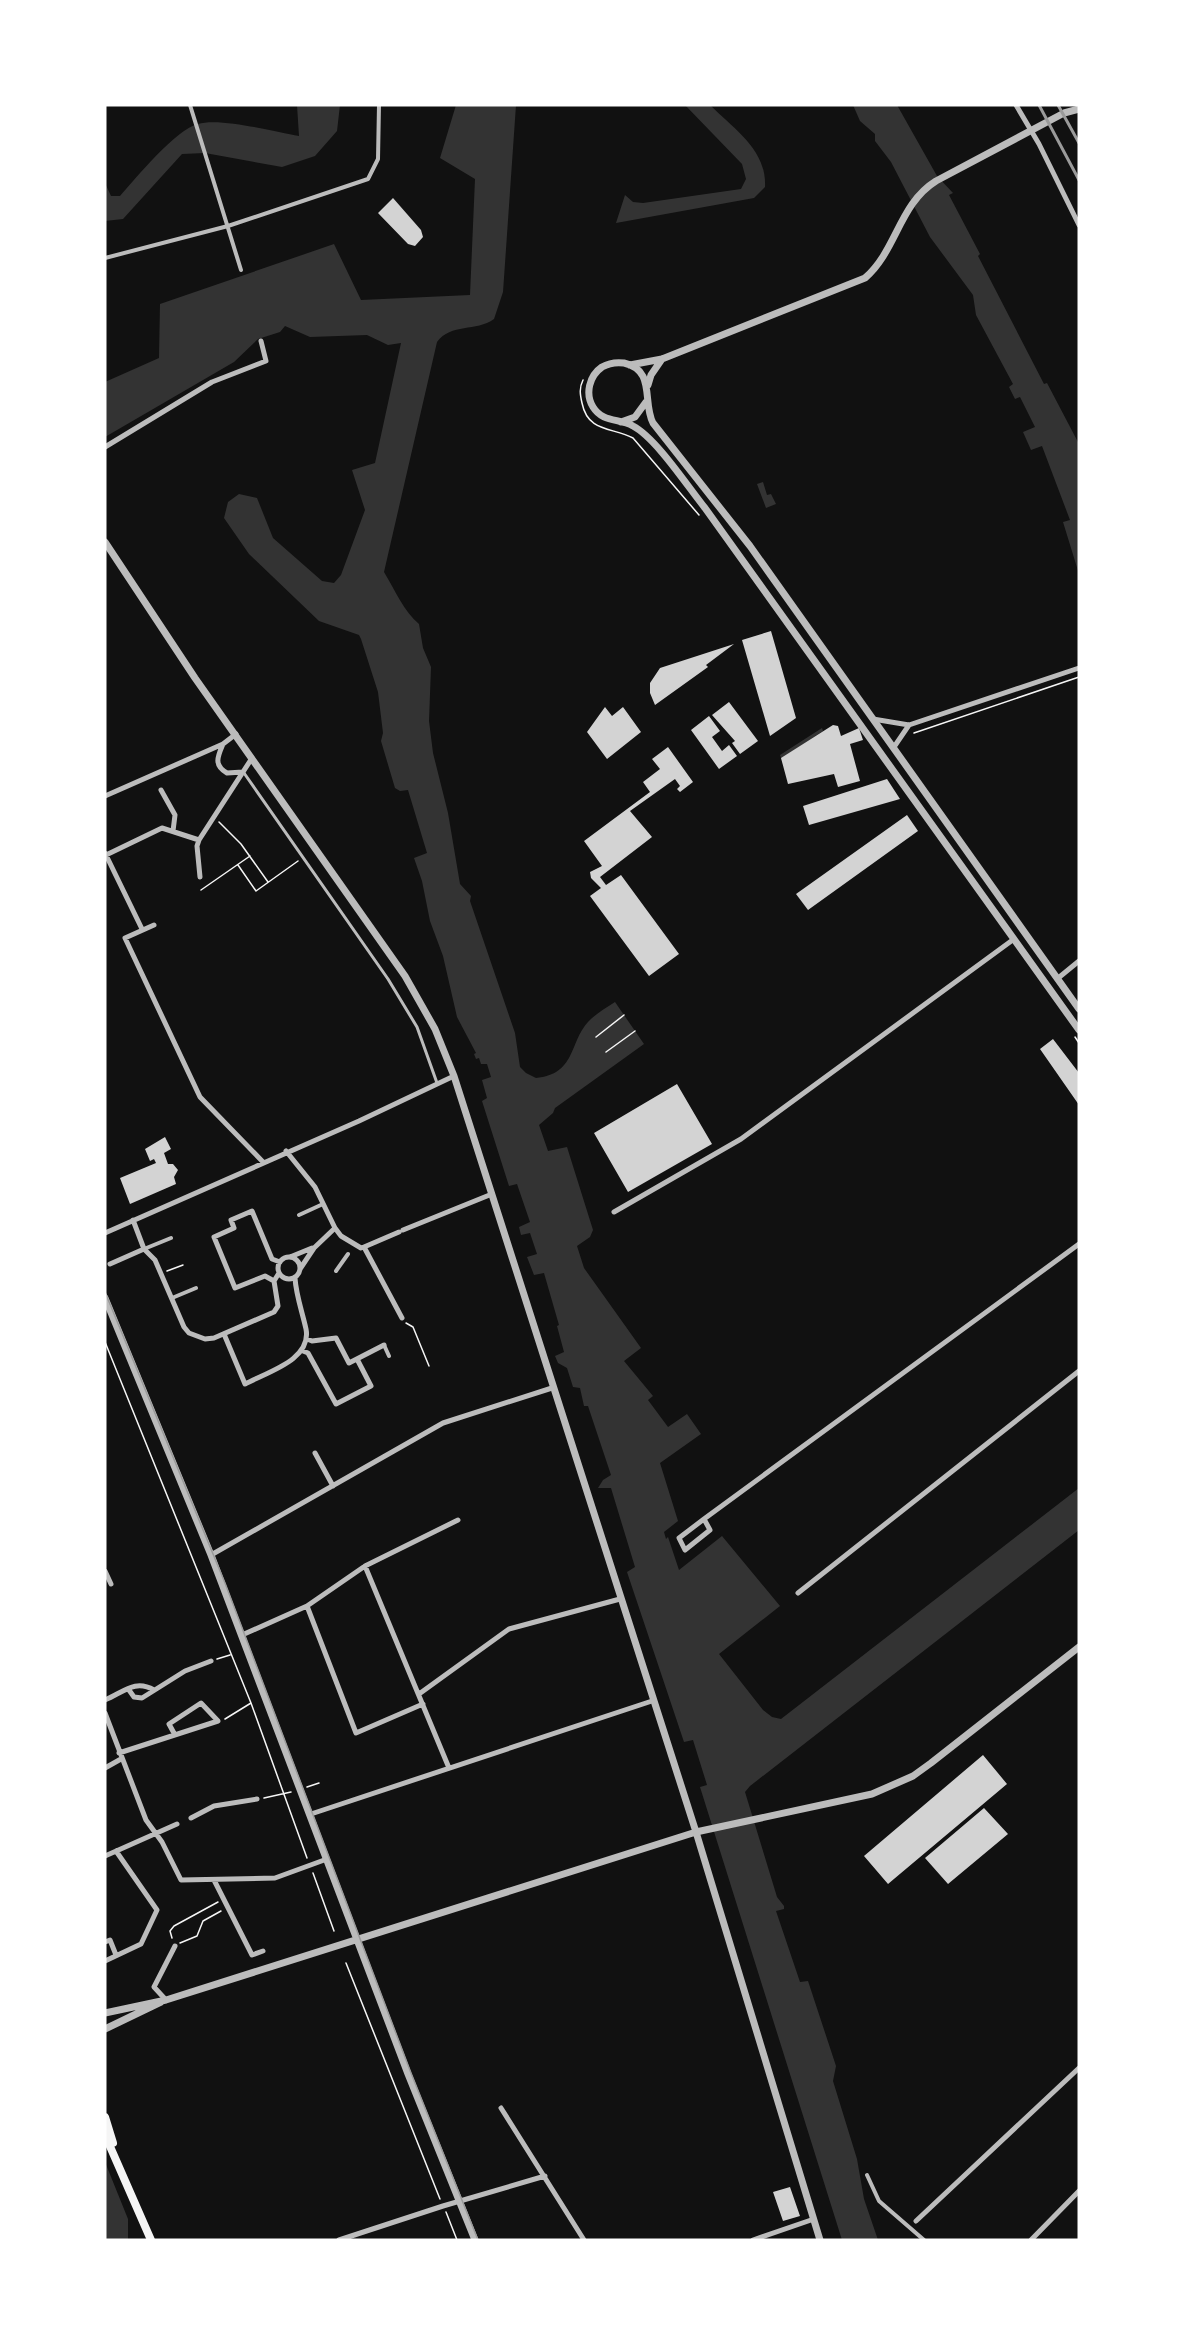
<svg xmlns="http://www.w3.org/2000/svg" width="1184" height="2345" font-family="Quicksand,sans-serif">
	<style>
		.water { fill: #333 }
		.building { fill: #d3d3d3 }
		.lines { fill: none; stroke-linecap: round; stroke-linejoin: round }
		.path { stroke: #f5f5f5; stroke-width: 1.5 }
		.service { stroke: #bcbcbc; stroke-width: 3 }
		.pedestrian { stroke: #bcbcbc; stroke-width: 4 }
		.minor { stroke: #bcbcbc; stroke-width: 5 }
		.tertiary { stroke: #bcbcbc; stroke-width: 7 }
		.secondary { stroke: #f5f5f5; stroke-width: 8 }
		.tram { stroke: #9a9a9a; stroke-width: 1.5 }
		.rail { stroke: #9a9a9a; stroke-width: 3 }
	</style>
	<rect width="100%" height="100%" fill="#111"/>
	<path class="water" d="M297,105H340L337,131L315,156L282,167L205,153L182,154L123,219L105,221V183L111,196H120C136,178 175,130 198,124C220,117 275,132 299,136Z
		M456,105H516L503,292L494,319C476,332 451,323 437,342L384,572C395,590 404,612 419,624L423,648L431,667L429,721L433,753L448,813L460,884L471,896L470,901L515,1033L520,1067L526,1073L536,1078C576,1074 569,1043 588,1022C595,1014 606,1008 615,1002L644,1044L555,1108L553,1113L539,1125L548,1151L567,1147L593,1230L590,1237L577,1246L584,1268L641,1348L624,1361L653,1396L648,1400L668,1427L687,1414L701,1434L660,1463L678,1521L664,1532L666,1539L668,1537L679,1570L722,1536L780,1606L719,1654L763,1710L772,1717L781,1719L1079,1488V1530L750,1786L745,1792L777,1897L784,1906V1909L776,1911L800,1982L808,1981L809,1984L836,2066L833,2081L857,2159L864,2199L878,2240H842L700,1787L707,1785L693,1740L684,1742L627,1572L635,1567L611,1488H598L603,1480L611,1475L588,1406H584L580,1388L573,1387L567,1368L558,1363L555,1356L564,1352L557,1326L559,1325L544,1273L534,1275L527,1257L537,1254L530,1233L521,1235L519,1227L530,1222L517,1184L509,1186L482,1101L487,1098L482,1080L491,1077L487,1064H481L479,1058L476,1059L474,1054L476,1053L457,1017L443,956L430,921L422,881L414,858L427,853L408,790L400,791L395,788L381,741L383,733L378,692L361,639L359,635L319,621L249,554L224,518L228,502L239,494L257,498L273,538L322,581L334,583L341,575L365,510L352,470L375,463L401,343L388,345L367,335L310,337L285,326L280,332L258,339L234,362L105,437V382L159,358L160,304L334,244L361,300L470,295L475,179L440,158Z
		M685,105H710C734,129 767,150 765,187L754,198L616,223L625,195L633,202L643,203L741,189L746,179L742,164Z
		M853,105H897L937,176L953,193L949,195L980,254L978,256L1044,384L1047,383L1079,444V574L1063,522L1070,520L1042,446L1031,450L1023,432L1035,427L1020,397L1015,399L1009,387L1013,384L976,315L973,295L930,237L891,162L875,141V134L860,121Z
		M763,482L767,495L771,494L776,504L766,508L757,484Z
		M822,728L823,731L788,754L791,762L783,764L780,755Z
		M105,2162L128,2219V2240H105Z"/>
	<path class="building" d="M393,198L421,230L423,237L415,246L408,244L378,213Z
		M771,631L796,718L770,736L742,640Z
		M734,644L706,665L708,667L655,705L650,693V683L660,668Z
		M729,702L758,741L740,754L732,743L735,741L712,715Z
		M605,707L612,716L623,707L641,732L607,759L587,732Z
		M709,716L720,731L712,737L722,751L729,745L737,756L719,769L691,730Z
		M833,725L838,726L841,736L859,728L863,740L850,744L860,781L838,787L834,774L788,784L781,758Z
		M668,747L693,782L680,792L677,789L680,786L675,779L630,811L652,837L600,877L606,885L621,875L679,954L649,976L590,896L601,888L591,878L590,872L602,866L584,841L650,792L643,782L660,769L652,759Z
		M887,779L900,799L809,825L803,806Z
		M907,815L918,831L808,910L796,894Z
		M1053,1039L1079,1073V1105L1040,1049Z
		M677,1084L712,1144L628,1192L594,1133Z
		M165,1137L171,1149L164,1153L168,1164H173L178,1170L174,1177L176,1184L130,1204L120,1178L156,1163L154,1159L150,1161L145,1149Z
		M983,1755L1007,1784L888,1884L864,1856Z
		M984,1808L1008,1834L948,1884L925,1858Z
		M790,2187L800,2216L783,2221L773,2192Z"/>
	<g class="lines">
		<path class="path" d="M583,380C579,388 580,394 582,403C588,433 613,427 633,438L699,515
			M914,733L1079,677
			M219,822L241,844L268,882
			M238,865L256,891L298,861
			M201,890L250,856
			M596,1037L624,1015
			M1075,1037L1079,1043
			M606,1052L635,1031
			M167,1271L183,1265
			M406,1323L413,1327L429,1366
			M105,1342L251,1703L307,1858
			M217,1659L230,1655
			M225,1719L251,1703
			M307,1787L319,1783
			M264,1798L291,1792
			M313,1873L334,1931
			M172,1938L170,1931L174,1926L218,1902
			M180,1943L197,1936L203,1921L221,1911
			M346,1963L440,2199
			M446,2212L457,2240"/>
		<path class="service" d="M244,773L388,979L417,1027L437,1083"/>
		<path class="pedestrian" d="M190,105L241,270
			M105,258L228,226L368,179L378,159L379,105
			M299,1215L323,1204
			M144,1249L171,1238
			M336,1271L348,1254
			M172,1298L196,1288
			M384,1345L389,1356
			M867,2175L879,2201L924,2240"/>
		<path class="minor" d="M1016,105L1039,144L1079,225
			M105,447L212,382L266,361L261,341
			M873,719L909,725L1079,668
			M223,744C218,756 213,765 227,773L243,772
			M894,747L909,725
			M161,790L175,815L173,831
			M105,796L223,744L236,734
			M105,853L142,929
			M106,855L162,828L199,840
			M200,877L197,846L199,840L252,758
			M154,925L125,938L200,1097L263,1162
			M1057,979L1079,961
			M286,1151L315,1187L335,1228L341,1236L361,1248L364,1247L402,1318
			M614,1212L741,1139L1014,939
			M133,1220L144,1249L155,1260L184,1327L189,1333L205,1339L214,1338L274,1312L278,1306L274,1281L279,1273
			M403,1230L492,1194
			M105,1233L359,1121L454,1076
			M364,1247L399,1232
			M290,1257L312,1248
			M278 1268a11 11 0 1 1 22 0a11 11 0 1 1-22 0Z
			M110,1264L144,1249
			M300,1269L314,1248L335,1228
			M274,1281L265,1276L235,1288L214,1237L234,1228L231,1220L252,1211L272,1259L280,1262
			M224,1334L245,1384C267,1372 312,1360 306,1329C302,1311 296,1295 295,1278
			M307,1339L312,1341L336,1338L349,1363L384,1345
			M303,1351L308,1353L336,1404L371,1386L357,1359
			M315,1453L333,1486
			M704,1519L710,1530L685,1550L679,1538L704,1519L1079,1244
			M211,1555L443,1423L552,1388
			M365,1566L449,1768
			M105,1571L111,1584
			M798,1593L1079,1371
			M307,1606L356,1733L423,1704
			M242,1635L307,1606L365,1566L458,1520
			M129,1690L134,1697L142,1698L185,1671L211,1661
			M419,1694L509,1629L620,1599
			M105,1700C124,1692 135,1679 154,1690
			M105,1713L146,1820L162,1842L181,1880L275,1878L327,1859
			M119,1753L218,1721L201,1703L169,1724L175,1735
			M105,1768L121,1759
			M311,1814L652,1701
			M191,1818L214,1806L257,1799
			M105,1856L177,1824
			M214,1880L252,1955L263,1951
			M105,1942L110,1940L116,1955
			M105,1961L141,1944L157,1910L116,1851
			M166,2000L154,1987L175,1946
			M501,2108L584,2240
			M916,2221L1079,2068
			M339,2240L443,2206L545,2176
			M753,2240L814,2219
			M1031,2240L1079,2191"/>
		<path class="tertiary" d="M630,365L662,359L865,278C897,250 899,204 936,181L1064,113L1079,109
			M648,385L651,375L662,359
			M621,422L635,417L646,402
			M105,542L195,678L405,976L435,1029L454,1076L696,1832L820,2240
			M1079,1009L750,546L653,423C642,402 656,370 624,363C616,362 609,363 602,367C589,376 585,394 593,407C603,423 619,418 633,426C656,438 688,487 705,508L1079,1030
			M105,1298L211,1555L408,2074L475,2240
			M105,2013L166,2000L696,1832L872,1794L913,1776L931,1763L1079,1647
			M105,2029L161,2002"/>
		<path class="secondary" d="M105,2117L113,2143
			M105,2135L151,2240"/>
		<path class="tram" d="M105,1292L225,1583L411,2073L478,2240"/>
		<path class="rail" d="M1039,105L1079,180
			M1058,105L1079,143"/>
	</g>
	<rect width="1184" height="2345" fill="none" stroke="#ffffff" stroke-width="213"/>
</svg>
